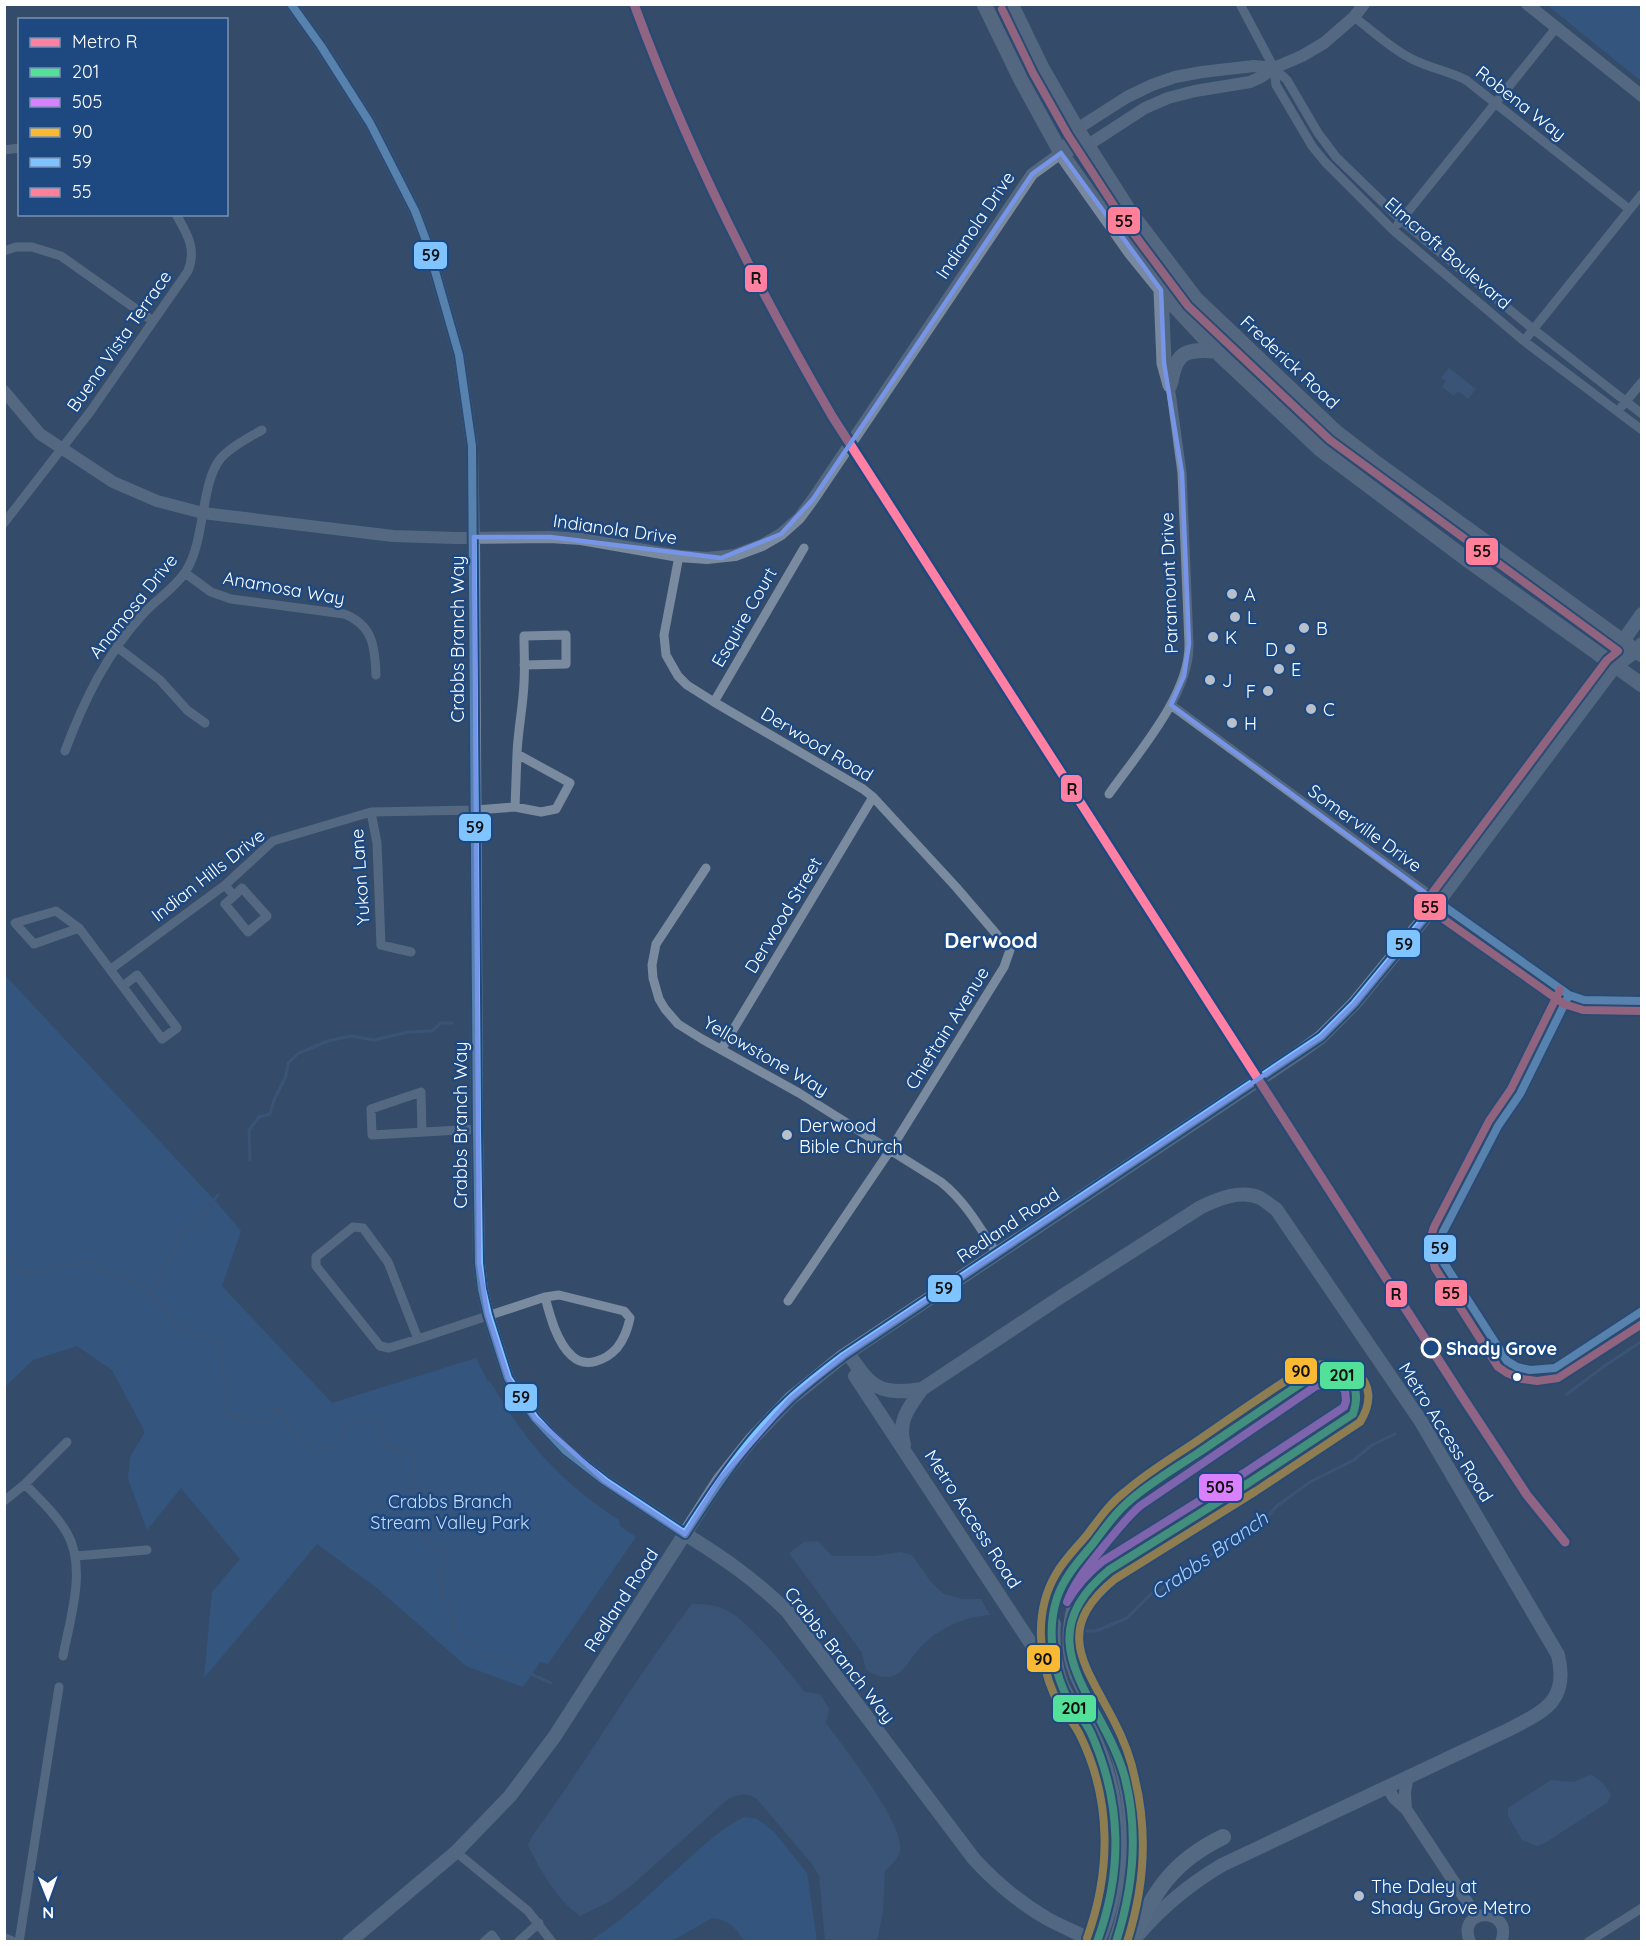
<svg xmlns="http://www.w3.org/2000/svg" width="1646" height="1946" font-family="Quicksand,sans-serif">
	<style>
		.green { fill: #315f98 }
		.water { fill: #3e5d85 }
		.lines { fill: none; stroke-linecap: round; stroke-linejoin: round }
		.stream { stroke: #3e5d85; stroke-width: 3 }
		.minor { stroke: #7a8ba0; stroke-width: 9 }
		.tertiary { stroke: #7a8ba0; stroke-width: 12 }
		.secondary { stroke: #75879d; stroke-width: 14 }
		.primary { stroke: #78889e; stroke-width: 15 }
		.motorway { stroke: #7b8ca0; stroke-width: 16 }
		.bus-1-casing { stroke: #1e4880; stroke-width: 12 }
		.bus-2-casing { stroke: #1e4880; stroke-width: 12 }
		.bus-3-casing { stroke: #1e4880; stroke-width: 12 }
		.bus-4-casing { stroke: #1e4880; stroke-width: 12 }
		.bus-5-casing { stroke: #1e4880; stroke-width: 12 }
		.bus-1 { stroke: #53e098; stroke-width: 8 }
		.bus-2 { stroke: #d880ff; stroke-width: 8 }
		.bus-3 { stroke: #fab933; stroke-width: 8 }
		.bus-4 { stroke: #80c4ff; stroke-width: 8 }
		.bus-5 { stroke: #ff8098; stroke-width: 8 }
		.metro-1-casing { stroke: #1e4880; stroke-width: 14 }
		.metro-1 { stroke: #ff80a3; stroke-width: 9 }
		.marked { fill: none; stroke: #7795e8; stroke-width: 4.5; stroke-linejoin: round }
		.poi-dot { fill: #b8c0cb; stroke: #1e4880; stroke-width: 2 }
		.stop-dot { fill: #1e4880; stroke: #fff; stroke-width: 3 }
		.bus-dot { fill: #fff; stroke: #1e4880; stroke-width: 2 }
		.labels { text-anchor: middle; dominant-baseline: central; stroke-width: 5; stroke-linejoin: round; paint-order: stroke }
		.street-label { font-size: 18px; fill: #fff; stroke: #1e4880 }
		.poi-label { font-size: 18px; fill: #fff; stroke: #1e4880; text-anchor: start }
		.stop-label { font-size: 18px; font-weight: bold; fill: #fff; stroke: #1e4880; text-anchor: start }
		.park-label { font-size: 18px; fill: #c6dcf7; stroke: #1e4880 }
		.water-label { font-size: 20px; font-style: italic; fill: #adccf1; stroke: #1e4880 }
		.quarter-label { font-size: 21px; font-weight: bold; fill: #fff; stroke: #1e4880 }
		.line-badge { stroke: #1e4880; stroke-width: 2 }
		.pale-badge-label { font-size: 16px; text-anchor: middle; font-weight: bold; fill: #111 }
	</style>
	<rect width="100%" height="100%" fill="#344c6a"/>
	<path class="green" d="M1547,5H1641V81Z
		M5,975L218,1204L241,1231L222,1286L332,1403L476,1358L488,1382L490,1381C526,1443 559,1481 619,1520L620,1526L636,1537L548,1664L540,1662L523,1687L466,1666L377,1588L317,1544L204,1678L212,1592L240,1559L181,1488L147,1530L128,1479L130,1457L145,1432L112,1370L77,1346L33,1360L5,1387Z
		M744,1817L757,1819L774,1832L807,1873L817,1941H744C736,1928 728,1919 712,1918L672,1941H590C625,1919 654,1890 685,1862C704,1845 722,1828 744,1817Z"/>
	<path class="water" d="M1449,368L1476,389L1468,399L1458,391L1454,396L1442,387L1446,381L1441,378Z
		M818,1541L832,1556H874L900,1552L912,1555L931,1582L944,1594L962,1599H981L990,1615C965,1616 935,1630 919,1649C912,1656 906,1669 897,1674C886,1680 877,1676 866,1670L862,1653L789,1553L804,1542Z
		M692,1604C701,1604 710,1604 719,1607C749,1617 784,1668 805,1692L820,1694L829,1709L826,1723C843,1746 904,1824 900,1849C899,1859 891,1865 885,1871L883,1912L877,1941H825L819,1876L812,1864L757,1799C747,1792 739,1794 728,1799L632,1885L609,1902L580,1916C556,1899 541,1871 528,1845L532,1836C588,1761 634,1679 692,1604Z
		M1590,1775C1598,1777 1608,1788 1611,1795L1608,1802L1545,1843L1537,1846L1522,1840L1508,1816V1808L1551,1780L1574,1782Z"/>
	<g class="lines">
		<path class="stream" d="M250,1160L249,1130L259,1117L270,1114L274,1100L286,1076L288,1063L299,1053L328,1041L351,1036L374,1040L408,1032L432,1031L441,1023H452
			M4,1252L24,1275L86,1261L151,1293L175,1324L199,1336L220,1339L221,1369L229,1391L225,1409L231,1416L270,1424L273,1410L281,1408L289,1428L316,1454L336,1445L352,1419L373,1420L382,1426L386,1447L415,1454C417,1469 410,1477 412,1490L431,1492L438,1505L439,1513L422,1525C422,1540 434,1545 445,1554L441,1577L442,1598L453,1612L454,1631L478,1650L551,1683
			M152,1292L183,1230L197,1225L202,1214L218,1195
			M1567,1394L1606,1365L1642,1341
			M1082,1631H1096L1127,1618L1154,1591L1161,1590L1171,1579L1261,1524L1277,1506L1310,1482L1354,1460L1372,1445L1395,1434"/>
		<path class="minor" d="M1240,4L1274,68L1287,80L1318,133L1336,157L1401,220L1533,329L1642,414
			M1354,17C1373,31 1391,49 1412,59C1429,68 1449,71 1466,80L1629,209
			M1274,68L1276,85L1312,146L1325,162L1393,230L1524,341L1642,430
			M4,150L20,148
			M1398,224L1556,28
			M4,251L16,247H32L61,256L153,321
			M1524,341L1642,194
			M1622,406L1642,382
			M4,523L90,412L188,271C197,248 187,234 176,214
			M679,556L664,635L666,655L678,676L687,685L714,702L863,789L873,797L956,887L1010,950L1004,967L891,1149L788,1301
			M185,573L211,592L231,599L344,614C373,625 375,647 376,675
			M117,647L160,680L187,710L205,723
			M714,702L804,548
			M1171,705L1513,956L1569,995L1584,1000L1642,1001
			M65,751C84,700 107,653 144,613C157,599 176,587 186,571C206,539 200,483 221,458C232,446 248,438 262,430
			M1109,794C1137,754 1190,695 1189,644L1182,473L1170,385
			M515,807L517,754
			M371,812L377,843L381,945L411,952
			M706,868L656,944L652,965L653,978L659,999L665,1009L678,1024L702,1039L799,1093L941,1182C966,1202 980,1228 997,1254
			M225,885L234,896L225,904L248,932L267,916L242,888L234,896
			M79,928L34,944L15,923L56,911L79,928L162,1039L177,1028L137,975L123,986
			M111,969L225,885L273,841L371,812L476,810L515,807L541,812L556,809L570,783L517,754C518,729 523,707 524,683C525,668 524,652 524,636L566,635V664L524,665
			M721,1050L873,797
			M422,1132L421,1092L371,1109L372,1135L477,1129
			M353,1227L363,1228L388,1262L418,1339L389,1348L380,1346L316,1266V1257Z
			M418,1339L545,1297L559,1295L624,1311L630,1318C628,1328 624,1339 617,1348C606,1360 586,1369 572,1356C557,1343 550,1316 545,1297
			M25,1484C39,1499 57,1515 67,1533C87,1568 70,1619 63,1656
			M4,1501L25,1484L67,1442
			M76,1556L147,1550
			M456,1852L528,1911L552,1942
			M19,1942L59,1687
			M484,1942L492,1935L497,1942
			M518,1942L539,1923
			M1588,1942L1642,1908"/>
		<path class="tertiary" d="M291,4L321,46L370,123L415,211L427,243L459,355L472,446L474,537L477,1129L479,1263L482,1289L488,1315L508,1378L535,1418L565,1450L605,1481L685,1534
			M1527,4L1642,96
			M1061,153L1088,145L1145,108L1168,98L1195,91L1250,82L1261,77L1274,68L1302,56L1324,43L1354,17L1364,4
			M4,391L40,434L113,482L157,501L203,513L393,536L456,538L550,537L581,539L679,556L707,558L735,555L762,545L781,534L799,518L813,499L1032,174L1061,153L1077,129L1127,97L1152,85L1175,77L1202,72L1254,66L1274,68
			M1387,1787L1394,1798L1406,1809L1477,1917
			M1406,1809L1405,1792L1408,1776
			M4,1939L11,1942
			M1470,1942C1455,1906 1515,1907 1501,1942"/>
		<path class="secondary" d="M1615,666L1623,641L1642,614
			M848,1353C871,1387 879,1396 922,1389L1059,1298L1201,1207C1218,1199 1241,1189 1260,1198C1266,1201 1271,1206 1276,1209L1420,1420L1558,1655C1569,1700 1545,1711 1510,1729L1222,1865C1190,1884 1162,1907 1138,1935
			M855,1376L1059,1686
			M904,1445C897,1421 909,1407 922,1389
			M685,1534C724,1558 754,1579 787,1611L974,1859C995,1882 1019,1902 1046,1918C1062,1927 1080,1934 1096,1942
			M349,1942L456,1852L510,1796L555,1736L720,1479L751,1440L790,1399L843,1356L1296,1055L1321,1037L1354,1004L1438,902L1615,666L1636,651L1642,644"/>
		<path class="primary" d="M984,4L1021,80L1061,153L1131,252L1178,310L1220,355L1321,450L1469,561L1642,685
			M1011,4L1042,68L1077,129L1130,212L1196,299L1336,432L1375,462L1642,655
			M1161,290L1164,363L1170,385
			M1171,382C1176,351 1187,349 1216,351"/>
		<path class="motorway" d="M1074,1610C1058,1680 1098,1696 1118,1753C1138,1813 1137,1882 1116,1942
			M1053,1624C1051,1645 1055,1677 1066,1695C1072,1707 1082,1717 1089,1729C1122,1793 1126,1876 1097,1942
			M1131,1942C1153,1892 1173,1861 1223,1837"/>
		<g class="bus-1-casing">
			<path id="bus-1" d="M1097,1942C1123,1871 1122,1803 1091,1733C1084,1718 1071,1707 1064,1691C1052,1663 1047,1628 1057,1598C1064,1577 1078,1562 1092,1545C1103,1531 1113,1515 1127,1503C1148,1484 1174,1469 1198,1453C1235,1428 1273,1402 1311,1377C1342,1366 1364,1380 1353,1414L1250,1482L1109,1570C1021,1642 1104,1699 1125,1778C1139,1833 1133,1889 1116,1942"/>
		</g>
		<g class="bus-2-casing">
			<path id="bus-2" d="M1331,1383L1337,1384L1345,1390L1346,1401L1344,1407L1244,1473L1103,1561C1088,1573 1077,1585 1067,1602C1075,1580 1090,1564 1104,1546C1116,1532 1126,1518 1140,1506L1316,1386Z"/>
		</g>
		<g class="bus-3-casing">
			<path id="bus-3" d="M1087,1938C1111,1872 1112,1800 1080,1735C1074,1722 1062,1711 1055,1697C1038,1659 1034,1611 1056,1574C1064,1560 1076,1548 1087,1535C1099,1519 1110,1503 1126,1491C1149,1471 1175,1456 1200,1439C1235,1415 1270,1390 1306,1368C1347,1353 1386,1381 1360,1422L1256,1491L1115,1579C1054,1629 1083,1662 1113,1719C1123,1738 1131,1758 1135,1779C1148,1833 1144,1889 1127,1942"/>
		</g>
		<g class="bus-4-casing">
			<path id="bus-4" d="M291,4L321,46L370,123L415,211L427,243L459,355L472,446L477,1129L479,1263L482,1289L488,1315L508,1378L535,1418L565,1450L605,1481L685,1534C716,1486 747,1439 789,1400C806,1384 825,1370 843,1356L1321,1037L1354,1004L1438,902L1569,995L1584,1000L1642,1001
				M1569,995L1520,1094L1498,1126L1443,1232L1439,1244L1444,1263L1507,1361L1517,1367L1530,1370L1555,1368L1642,1311"/>
		</g>
		<g class="bus-5-casing">
			<path id="bus-5" d="M1002,9L1033,73L1068,135L1122,218L1188,306L1330,440L1618,651L1607,660L1430,896L1428,903L1432,911L1564,1004L1583,1010L1642,1011
				M1560,990L1511,1089L1489,1121L1434,1227L1429,1243L1435,1268L1498,1367L1507,1373L1522,1379L1537,1381L1558,1378L1642,1324"/>
		</g>
		<use href="#bus-1" class="bus-1"/>
		<use href="#bus-2" class="bus-2"/>
		<use href="#bus-3" class="bus-3"/>
		<use href="#bus-4" class="bus-4"/>
		<use href="#bus-5" class="bus-5"/>
		<g class="metro-1-casing">
			<path id="metro-1" d="M634,4C687,149 755,284 832,416L1463,1398L1527,1495L1565,1542"/>
		</g>
		<use href="#metro-1" class="metro-1"/>
	</g>
	<path d="M0 0H1646V1946H0ZM1061,153L1161,290L1164,363L1182,473L1189,644L1184,676L1171,705L1438,902L1354,1004L1321,1037L843,1356L790,1399L720,1479L685,1534L605,1481L535,1418L508,1378L487,1312L479,1263L474,537H550L721,558L781,534L813,499L1032,174Z" fill="#344c6a" fill-opacity=".55" fill-rule="evenodd"/>
	<path class="marked" d="M1061,153L1161,290L1164,363L1182,473L1189,644L1184,676L1171,705L1438,902L1354,1004L1321,1037L843,1356L790,1399L720,1479L685,1534L605,1481L535,1418L508,1378L487,1312L479,1263L474,537H550L721,558L781,534L813,499L1032,174Z"/>
	<g class="poi-dot">
		<circle cx="1232" cy="594" r="6"/>
		<circle cx="1235" cy="617" r="6"/>
		<circle cx="1304" cy="628" r="6"/>
		<circle cx="1213" cy="637" r="6"/>
		<circle cx="1290" cy="649" r="6"/>
		<circle cx="1279" cy="669" r="6"/>
		<circle cx="1210" cy="680" r="6"/>
		<circle cx="1268" cy="691" r="6"/>
		<circle cx="1311" cy="709" r="6"/>
		<circle cx="1232" cy="723" r="6"/>
		<circle cx="787" cy="1135" r="6"/>
		<circle cx="1359" cy="1896" r="6"/>
	</g>
	<circle class="stop-dot" cx="1431" cy="1348" r="9"/>
	<circle class="bus-dot" cx="1517" cy="1377" r="5"/>
	<g class="labels">
		<g class="street-label">
			<text transform="translate(1521 103) rotate(38)">Robena Way</text>
			<text transform="translate(975 225) rotate(-56)">Indianola Drive</text>
			<text transform="translate(1448 253) rotate(41)">Elmcroft Boulevard</text>
			<text transform="translate(119 341) rotate(-55)">Buena Vista Terrace</text>
			<text transform="translate(1290 362) rotate(43)">Frederick Road</text>
			<text transform="translate(615 529) rotate(8)">Indianola Drive</text>
			<text transform="translate(1169 583) rotate(-92)">Paramount Drive</text>
			<text transform="translate(284 588) rotate(10)">Anamosa Way</text>
			<text transform="translate(133 606) rotate(-51)">Anamosa Drive</text>
			<text transform="translate(744 617) rotate(-60)">Esquire Court</text>
			<text transform="translate(457 639) rotate(-90)">Crabbs Branch Way</text>
			<text transform="translate(817 744) rotate(31)">Derwood Road</text>
			<text transform="translate(1365 828) rotate(36)">Somerville Drive</text>
			<text transform="translate(208 875) rotate(-38)">Indian Hills Drive</text>
			<text transform="translate(360 877) rotate(-94)">Yukon Lane</text>
			<text transform="translate(783 915) rotate(-59)">Derwood Street</text>
			<text transform="translate(947 1028) rotate(-58)">Chieftain Avenue</text>
			<text transform="translate(766 1056) rotate(30)">Yellowstone Way</text>
			<text transform="translate(460 1125) rotate(-90)">Crabbs Branch Way</text>
			<text transform="translate(1008 1225) rotate(-34)">Redland Road</text>
			<text transform="translate(1446 1432) rotate(58)">Metro Access Road</text>
			<text transform="translate(973 1519) rotate(57)">Metro Access Road</text>
			<text transform="translate(621 1600) rotate(-57)">Redland Road</text>
			<text transform="translate(840 1655) rotate(52)">Crabbs Branch Way</text>
		</g>
		<g class="poi-label">
			<text x="1244" y="594">A</text>
			<text x="1247" y="617">L</text>
			<text x="1316" y="628">B</text>
			<text x="1225" y="637">K</text>
			<text x="1278" y="649" text-anchor="end">D</text>
			<text x="1291" y="669">E</text>
			<text x="1222" y="680">J</text>
			<text x="1256" y="691" text-anchor="end">F</text>
			<text x="1323" y="709">C</text>
			<text x="1244" y="723">H</text>
			<text x="799" y="1125">Derwood<tspan x="799" dy="21">Bible Church</tspan></text>
			<text x="1371" y="1886">The Daley at<tspan x="1371" dy="21">Shady Grove Metro</tspan></text>
		</g>
		<g class="stop-label">
			<text x="1446" y="1348">Shady Grove</text>
		</g>
		<g class="park-label">
			<text x="450" y="1501">Crabbs Branch<tspan x="450" dy="21">Stream Valley Park</tspan></text>
		</g>
		<g class="water-label">
			<text transform="translate(1209 1555) rotate(-35)">Crabbs Branch</text>
		</g>
		<g class="quarter-label">
			<text x="991" y="940">Derwood</text>
		</g>
	</g>
	<g class="line-badge">
		<rect x="1107" y="206" width="34" height="29" rx="6" fill="#ff8098"/>
		<rect x="413" y="241" width="35" height="29" rx="6" fill="#80c4ff"/>
		<rect x="744" y="264" width="24" height="29" rx="6" fill="#ff80a3"/>
		<rect x="1465" y="537" width="34" height="29" rx="6" fill="#ff8098"/>
		<rect x="1060" y="774" width="23" height="29" rx="6" fill="#ff80a3"/>
		<rect x="458" y="813" width="34" height="29" rx="6" fill="#80c4ff"/>
		<rect x="1413" y="893" width="34" height="28" rx="6" fill="#ff8098"/>
		<rect x="1386" y="929" width="35" height="29" rx="6" fill="#80c4ff"/>
		<rect x="1423" y="1234" width="34" height="29" rx="6" fill="#80c4ff"/>
		<rect x="927" y="1274" width="35" height="29" rx="6" fill="#80c4ff"/>
		<rect x="1434" y="1279" width="34" height="28" rx="6" fill="#ff8098"/>
		<rect x="1385" y="1280" width="23" height="28" rx="6" fill="#ff80a3"/>
		<rect x="1284" y="1357" width="34" height="28" rx="6" fill="#fab933"/>
		<rect x="1319" y="1361" width="46" height="29" rx="6" fill="#53e098"/>
		<rect x="504" y="1383" width="34" height="29" rx="6" fill="#80c4ff"/>
		<rect x="1198" y="1473" width="45" height="29" rx="6" fill="#d880ff"/>
		<rect x="1026" y="1644" width="35" height="29" rx="6" fill="#fab933"/>
		<rect x="1052" y="1694" width="45" height="29" rx="6" fill="#53e098"/>
	</g>
	<g class="pale-badge-label">
		<text x="1124" y="227">55</text>
		<text x="431" y="261">59</text>
		<text x="756" y="284">R</text>
		<text x="1482" y="557">55</text>
		<text x="1072" y="795">R</text>
		<text x="475" y="833">59</text>
		<text x="1430" y="913">55</text>
		<text x="1404" y="950">59</text>
		<text x="1440" y="1254">59</text>
		<text x="944" y="1294">59</text>
		<text x="1451" y="1299">55</text>
		<text x="1396" y="1300">R</text>
		<text x="1301" y="1377">90</text>
		<text x="1342" y="1381">201</text>
		<text x="521" y="1403">59</text>
		<text x="1220" y="1493">505</text>
		<text x="1043" y="1665">90</text>
		<text x="1074" y="1714">201</text>
	</g>
	<rect width="1646" height="1946" fill="none" stroke="#ffffff" stroke-width="12"/>
	<rect x="18" y="18" width="210" height="198" fill="#1e4880" stroke="#7891b3" stroke-width="1.5"/>
	<rect x="30" y="38" width="30" height="9" fill="#ff80a3" stroke="#7891b3" stroke-width="1.5"/>
	<text x="72" y="48" font-size="18" fill="#ffffff">Metro R</text>
	<rect x="30" y="68" width="30" height="9" fill="#53e098" stroke="#7891b3" stroke-width="1.5"/>
	<text x="72" y="78" font-size="18" fill="#ffffff">201</text>
	<rect x="30" y="98" width="30" height="9" fill="#d880ff" stroke="#7891b3" stroke-width="1.5"/>
	<text x="72" y="108" font-size="18" fill="#ffffff">505</text>
	<rect x="30" y="128" width="30" height="9" fill="#fab933" stroke="#7891b3" stroke-width="1.5"/>
	<text x="72" y="138" font-size="18" fill="#ffffff">90</text>
	<rect x="30" y="158" width="30" height="9" fill="#80c4ff" stroke="#7891b3" stroke-width="1.5"/>
	<text x="72" y="168" font-size="18" fill="#ffffff">59</text>
	<rect x="30" y="188" width="30" height="9" fill="#ff8098" stroke="#7891b3" stroke-width="1.5"/>
	<text x="72" y="198" font-size="18" fill="#ffffff">55</text>
	<g transform="translate(48 1898) rotate(179)" stroke="#1e4880" stroke-width="4.5" paint-order="stroke">
	<path d="M0-4.5L10 22L0 15L-10 22Z" fill="#ffffff"/>
	<text y="-9" font-size="16" font-weight="bold" text-anchor="middle" fill="#ffffff">N</text>
	</g>
</svg>
